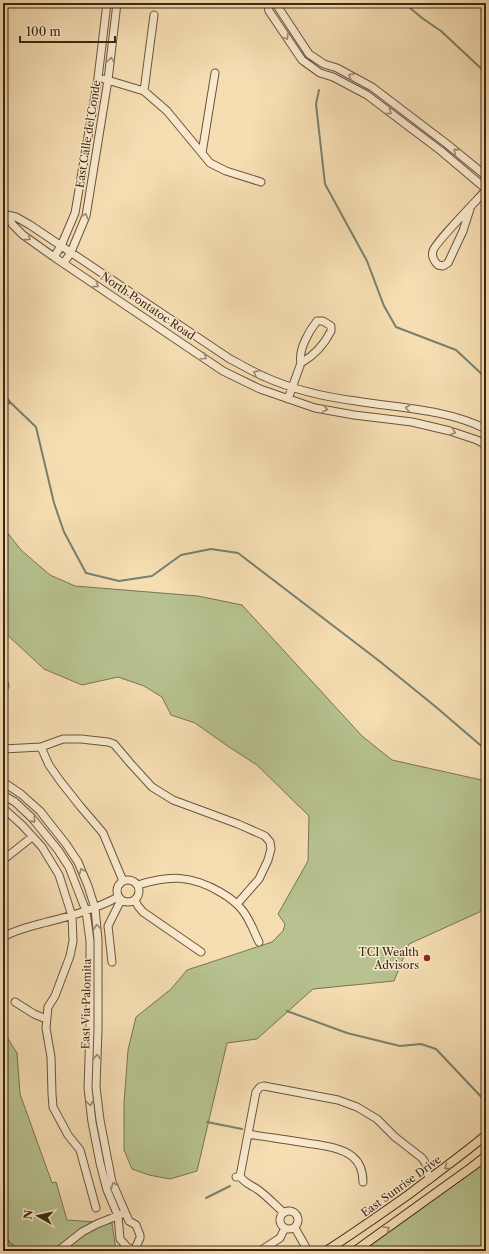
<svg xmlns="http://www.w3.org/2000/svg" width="489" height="1254" font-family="'Libre Caslon Text',serif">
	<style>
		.green { fill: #b7c290; stroke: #7a7452 }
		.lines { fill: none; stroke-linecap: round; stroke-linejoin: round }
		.stream { stroke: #77806f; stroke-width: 2 }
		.minor-casing { stroke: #6c543c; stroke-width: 9 }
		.major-casing { stroke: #3e2615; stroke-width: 10 }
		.minor { stroke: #f9eace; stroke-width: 7 }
		.major { stroke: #f6deb3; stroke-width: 8 }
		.oneway { stroke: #9c8872 }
		.oneway2 { stroke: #9a8264 }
		.poi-dot { fill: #8f2418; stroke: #f9eace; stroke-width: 1.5 }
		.labels { text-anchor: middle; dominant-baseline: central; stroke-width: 3; stroke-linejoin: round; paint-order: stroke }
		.street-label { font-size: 11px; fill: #3e2615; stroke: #f9eace }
		.poi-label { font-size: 11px; fill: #3e2615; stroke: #f9eace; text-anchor: end }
	</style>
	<rect width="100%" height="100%" fill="#f6deb3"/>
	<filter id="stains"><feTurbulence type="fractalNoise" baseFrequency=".005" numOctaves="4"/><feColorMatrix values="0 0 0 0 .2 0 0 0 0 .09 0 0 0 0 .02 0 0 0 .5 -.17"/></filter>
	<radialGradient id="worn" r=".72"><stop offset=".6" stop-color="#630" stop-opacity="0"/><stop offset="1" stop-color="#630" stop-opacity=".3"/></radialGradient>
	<path class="green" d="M3,527L21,550L50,575L75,586L198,596L242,605L362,736L392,760L486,781V909L409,944L394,981L313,989L257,1039L227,1043L197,1171L170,1179L149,1175L132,1169L124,1150V1103L128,1050L136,1017L171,989L187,970L272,942L283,931L285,924L278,914L308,861L309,816L257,765L229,747L195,723L171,715L162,697L144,686L118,677L82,685L44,669L3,631Z
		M3,1031L17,1053L20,1094L52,1183L56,1182L67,1220L112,1223L116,1251H3Z
		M486,1156V1251H355Z"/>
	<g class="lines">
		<path class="stream" d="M404,3L422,18L441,31L486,73
			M319,90L316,104L325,184L367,261L384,306L396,327L456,350L486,378
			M3,393L11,403
			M3,404L11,403L36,427L54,503L64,532L86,573L119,581L152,576L181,555L211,549L238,553L378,660L436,707L486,750
			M287,1011L347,1033L400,1046L421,1044L436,1049L486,1102
			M207,1122L242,1129
			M206,1198L230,1186
			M3,1233L10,1243L21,1251"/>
		<g class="minor-casing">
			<path id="minor" d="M267,3L269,11L302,60L320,73L333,77L367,95L441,151L486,189
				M277,3L278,7L309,54L324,64L337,68L372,87L447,144L486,176
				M104,79L144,91L167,111L210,163L226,171L261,182
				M144,91L154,15
				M202,153L215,73
				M471,206L463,231L448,263L443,266L438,265C435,262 431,257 433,251C434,244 478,199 486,190
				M3,212L7,215L13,225L23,235L54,257L223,371L260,389L315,408L354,415L412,422L450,431L477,440L486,445
				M7,215L16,217L30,225L230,359C242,365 253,372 265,377C294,390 325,397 356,401C399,408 446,409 486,429
				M54,257L61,246L75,213L98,78L107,3
				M64,263L71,252L86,216L108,80L117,3
				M288,399L301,363C298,350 309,331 317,321H323L331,326V331C324,345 315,355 301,363
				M3,680L5,686
				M41,747L49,765L61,782L80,806L103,833L123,881
				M3,749L41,747L63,739H81L108,742L114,744L131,764L152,787L173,800L238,824L265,836L270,842L271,849L268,860L259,879L237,904
				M3,782L21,794L40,811L66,844L78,862L88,886L95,908L98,940V1029L96,1087L100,1120L112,1182L129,1221L136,1225L140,1235V1238L134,1251
				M3,795L15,802L32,818L58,850L69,867L86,911L90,941V1029L88,1088L92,1122L100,1163L107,1190L118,1216L120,1239L127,1247L133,1250
				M3,808L22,825L42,847L59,875L72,916L73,941L70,956L55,996L48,1007L46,1028L51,1057L52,1094L53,1107L68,1135L80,1150L96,1208
				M3,860L32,837
				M117 891a11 11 0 1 1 22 0a11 11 0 1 1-22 0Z
				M138,885C169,875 191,875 220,892C229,897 237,903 243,911C250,920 254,932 259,942
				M135,900L138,906L143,912L201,952
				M3,937C17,929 32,926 47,922C72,916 96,909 118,897
				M112,962L108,926L121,900
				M15,1002L34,1014L46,1019
				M248,1134C265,1137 283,1139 300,1142C316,1145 340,1146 353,1157C360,1163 363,1172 363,1182
				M240,1176L256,1092L260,1087L264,1086L338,1100L357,1107L377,1119L395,1137L422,1158L426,1164L429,1180
				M236,1177L240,1176C244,1183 251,1185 257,1189C267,1196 275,1205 284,1213
				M280 1220a9 9 0 1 1 18 0a9 9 0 1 1-18 0Z
				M295,1228L308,1251
				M58,1251L82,1232L97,1224L122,1214
				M260,1251L280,1238L285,1228"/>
		</g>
		<g class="major-casing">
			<path id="major" d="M326,1251C354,1233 381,1214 408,1195C434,1175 461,1156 486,1135
				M355,1251L472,1167L486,1156"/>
		</g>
		<use href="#minor" class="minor"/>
		<use href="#major" class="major"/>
	</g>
	<defs><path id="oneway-chevron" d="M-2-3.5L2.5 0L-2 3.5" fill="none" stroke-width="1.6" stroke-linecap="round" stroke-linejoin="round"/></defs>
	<g class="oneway">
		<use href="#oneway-chevron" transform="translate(286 37) rotate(57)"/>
		<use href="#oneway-chevron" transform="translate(111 60) rotate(-83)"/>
		<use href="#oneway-chevron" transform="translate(351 76) rotate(-152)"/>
		<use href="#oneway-chevron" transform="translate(389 112) rotate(37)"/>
		<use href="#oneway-chevron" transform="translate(456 151) rotate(-140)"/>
		<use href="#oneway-chevron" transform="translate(85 216) rotate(-74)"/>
		<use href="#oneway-chevron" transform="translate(28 238) rotate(36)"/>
		<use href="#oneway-chevron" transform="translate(96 285) rotate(34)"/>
		<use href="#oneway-chevron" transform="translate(204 357) rotate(35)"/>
		<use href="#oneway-chevron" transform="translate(256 373) rotate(-153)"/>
		<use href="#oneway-chevron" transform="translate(408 408) rotate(-173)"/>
		<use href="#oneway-chevron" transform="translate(325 409) rotate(10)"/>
		<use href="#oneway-chevron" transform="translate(453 432) rotate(18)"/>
		<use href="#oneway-chevron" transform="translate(33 820) rotate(48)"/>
		<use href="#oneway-chevron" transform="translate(82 871) rotate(-113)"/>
		<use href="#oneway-chevron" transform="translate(97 927) rotate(-95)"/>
		<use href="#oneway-chevron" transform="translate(97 1057) rotate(-88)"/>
		<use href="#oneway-chevron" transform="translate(90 1103) rotate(83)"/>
		<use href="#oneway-chevron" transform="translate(114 1185) rotate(-110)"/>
	</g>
	<g class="oneway2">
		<use href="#oneway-chevron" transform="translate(447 1167) rotate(144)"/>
		<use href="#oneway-chevron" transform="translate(387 1229) rotate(-35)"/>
	</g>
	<circle class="poi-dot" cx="427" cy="958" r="4"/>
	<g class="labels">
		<g class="street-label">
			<text transform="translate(88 134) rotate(-81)">East Calle del Conde</text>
			<text transform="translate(148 306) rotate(34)">North Pontatoc Road</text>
			<text transform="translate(86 1004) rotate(-89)">East Via Palomita</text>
			<text transform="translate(401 1186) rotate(-36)">East Sunrise Drive</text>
		</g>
		<g class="poi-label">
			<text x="419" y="952">TCI Wealth<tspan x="419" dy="13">Advisors</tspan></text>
		</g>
	</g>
	<rect width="489" height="1254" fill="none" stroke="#f6deb3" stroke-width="16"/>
	<rect x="4" y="4" width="481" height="1246" fill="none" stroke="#3e2615" stroke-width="2"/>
	<rect x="8" y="8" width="473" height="1238" fill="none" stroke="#3e2615"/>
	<g transform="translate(38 1216) rotate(278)" stroke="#f9eace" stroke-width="3" paint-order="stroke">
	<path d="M0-3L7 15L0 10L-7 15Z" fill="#3e2615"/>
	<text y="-6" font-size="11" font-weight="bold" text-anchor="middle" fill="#3e2615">N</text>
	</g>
	<path d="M20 36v6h95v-6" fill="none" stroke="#3e2615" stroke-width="2"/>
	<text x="26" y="36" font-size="12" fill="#3e2615" stroke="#f9eace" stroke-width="3" paint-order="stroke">100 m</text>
	<rect width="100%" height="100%" filter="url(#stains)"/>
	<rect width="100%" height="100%" fill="url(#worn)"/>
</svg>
